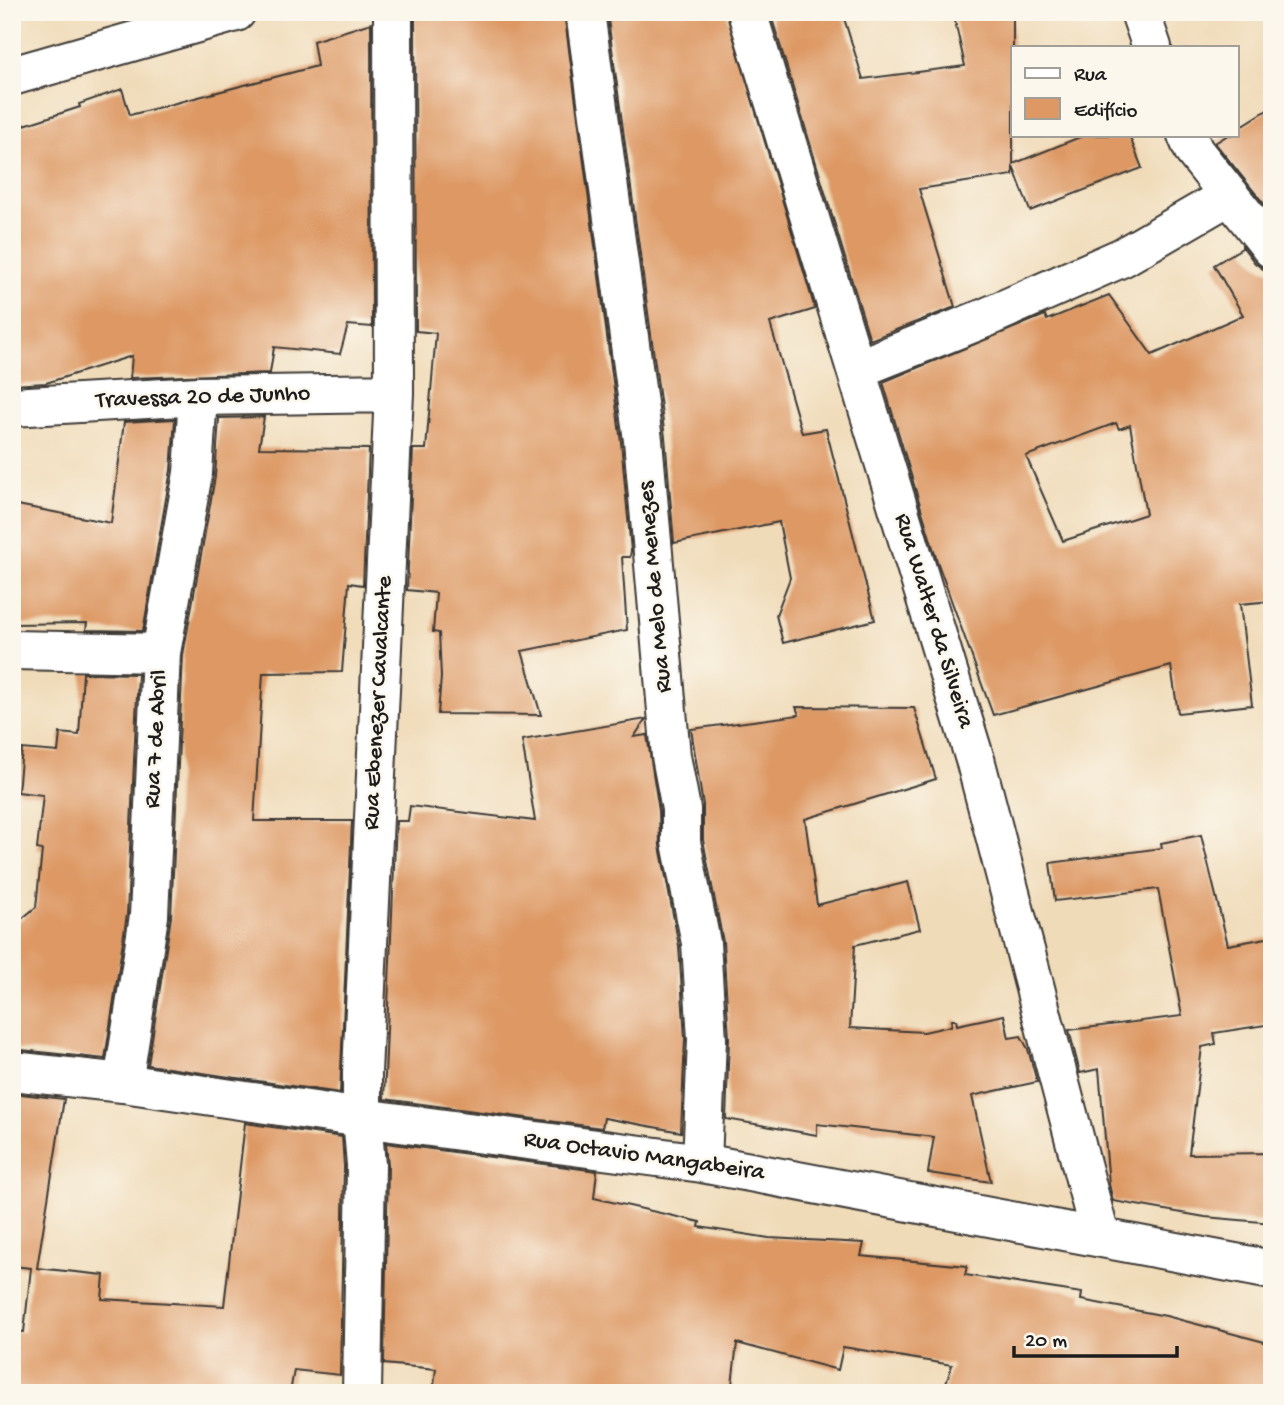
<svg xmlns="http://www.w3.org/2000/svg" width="1284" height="1405" font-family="'Gochi Hand',sans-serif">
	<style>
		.building { fill: #dd9863; fill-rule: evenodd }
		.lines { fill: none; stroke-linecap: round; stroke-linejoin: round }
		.minor-casing { stroke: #3c3934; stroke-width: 42 }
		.major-casing { stroke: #3c3934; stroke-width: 42 }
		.minor { stroke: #fff; stroke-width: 38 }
		.major { stroke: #fff; stroke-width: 38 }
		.labels { text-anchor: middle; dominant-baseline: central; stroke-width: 5; stroke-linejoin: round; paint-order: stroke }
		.street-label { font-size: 24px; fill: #1c1c1c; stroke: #fbf7ec }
	</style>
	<rect width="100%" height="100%" fill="#fbf7ec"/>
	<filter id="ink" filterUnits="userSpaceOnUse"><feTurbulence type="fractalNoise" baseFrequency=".0143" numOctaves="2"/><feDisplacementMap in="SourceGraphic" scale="14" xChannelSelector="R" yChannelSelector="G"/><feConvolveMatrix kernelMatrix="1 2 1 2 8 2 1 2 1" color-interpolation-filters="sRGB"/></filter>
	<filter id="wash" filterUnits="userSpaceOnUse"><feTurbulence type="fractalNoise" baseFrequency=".00686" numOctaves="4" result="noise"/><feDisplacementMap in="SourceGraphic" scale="28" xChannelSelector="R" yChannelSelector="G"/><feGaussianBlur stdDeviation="1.57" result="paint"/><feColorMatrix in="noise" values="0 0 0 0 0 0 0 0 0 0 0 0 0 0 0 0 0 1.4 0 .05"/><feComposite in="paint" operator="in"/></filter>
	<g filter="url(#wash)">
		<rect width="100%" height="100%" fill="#f0dbb9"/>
		<g id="blocks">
			<path class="building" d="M415,12H564L621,442L631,551L630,557H622L627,630L522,651L541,715L438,714L441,677L439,633L433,632L436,593L407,590L413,449H426L436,333L416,331Z
				M607,12H726L815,309L770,323L802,433L826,429L875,620L783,643L776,615L790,578L779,522L674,543L665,437Z
				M770,12H842L863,79L965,66L953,12H1013V164L1085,135H1129L1142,168L1030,211L1013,166V175L919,189L955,307L870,340Z
				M371,23L372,327L348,325L340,354L274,347L270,373L130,378L132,356L46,383L12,385V129L80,107L79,104L122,89L130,115L317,66L313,41Z
				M1272,107V214L1215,143L1228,135H1237V129Z
				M1242,246L1255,263L1263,269L1272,270V601L1240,604L1252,705L1178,713L1171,666L993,715L937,561L883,382L1045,315L1047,320L1109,295L1152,355L1243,315L1214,265L1242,248ZM1116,423L1119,429L1130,425L1146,514L1063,541L1026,456Z
				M264,417L259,448L369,449L363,585L349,583L342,672L263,673L254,821H352L340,1093L148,1065L171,917L183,655L215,477L219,418Z
				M175,419L171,470L143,631L86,630L87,623L12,624V504L111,523L124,422Z
				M83,673L138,674L127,914L105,1059L12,1049V927L36,907L42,850L37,849L43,795L18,792L22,749L58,752L60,733L79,735Z
				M796,707L914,708L936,779L805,819L817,905L908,882L920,929L855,945L850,1028L924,1032L951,1026L952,1020H956L957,1025L1004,1015L1009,1038L1021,1036L1028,1049L1037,1082L972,1096L991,1182L928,1173L934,1137L817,1124V1135L726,1119L729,1038L723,942L703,840V805L691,729L799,715Z
				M646,719L634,737L647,735L659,811L660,846L679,946L685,1039L681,1132L604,1118L602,1128L384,1099L396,821H408L410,806L535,821L522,740Z
				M1201,835L1228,945L1272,937V1024L1214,1033L1216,1044L1202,1047L1189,1154L1272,1153V1223L1205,1217L1113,1201L1109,1184L1099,1069L1080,1073L1069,1030L1182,1016L1158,889L1055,901L1050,863L1162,848L1161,843Z
				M12,1093L64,1099L37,1268L104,1275L102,1299L224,1306L245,1123L342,1137L344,1166L340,1375L294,1370L290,1393H12V1331L24,1332L31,1268L12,1266Z
				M386,1143L597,1171L594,1198L700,1222L699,1227L769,1238L864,1243L861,1256L967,1266L965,1275L1082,1293L1081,1300L1166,1316L1272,1344V1393H943L952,1365L843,1347L838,1370L737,1343L731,1393H433L436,1369L384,1364L388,1165Z"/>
		</g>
	</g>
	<g filter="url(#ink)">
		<use href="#blocks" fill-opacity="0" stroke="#3c3934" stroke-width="2"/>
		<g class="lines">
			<g class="minor-casing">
				<path id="minor" d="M585,12L643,440L671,756L681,809V842L701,943L707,1039L702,1163
					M747,12L976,763L1100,1236
					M1140,12L1152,47
					M1187,135L1194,151L1272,249
					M857,369L985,318L1123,257L1230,195
					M12,407L198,396L394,393
					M12,650L161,653
					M12,1071L123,1083L362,1118L702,1163L1272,1270
					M123,1083L149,916L161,653L193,473L198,396
					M362,1393L366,1165L362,1118V1072L394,393L393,12"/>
			</g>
			<g class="major-casing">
				<path id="major" d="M12,76L236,12"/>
			</g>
			<use href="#minor" class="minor"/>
			<use href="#major" class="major"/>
		</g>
	</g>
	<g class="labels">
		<g class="street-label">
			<text transform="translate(203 398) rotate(-2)">Travessa 20 de Junho</text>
			<text transform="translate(656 587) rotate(-95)">Rua Melo de Menezes</text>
			<text transform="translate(933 621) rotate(73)">Rua Walter da Silveira</text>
			<text transform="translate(379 703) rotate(-87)">Rua Ebenezer Cavalcante</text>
			<text transform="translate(157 739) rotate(-87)">Rua 7 de Abril</text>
			<text transform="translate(644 1157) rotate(8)">Rua Octavio Mangabeira</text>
		</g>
	</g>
	<rect width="1284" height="1405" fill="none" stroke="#fbf7ec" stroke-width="42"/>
	<rect x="1011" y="46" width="228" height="91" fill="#fbf7ec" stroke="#a29f99" stroke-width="2"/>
	<rect x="1025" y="68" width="35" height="10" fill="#ffffff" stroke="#a29f99" stroke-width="2"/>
	<text x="1074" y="80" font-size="21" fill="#1c1c1c">Rua</text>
	<rect x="1025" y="98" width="35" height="21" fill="#dd9863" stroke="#a29f99" stroke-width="2"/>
	<text x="1074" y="116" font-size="21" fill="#1c1c1c">Edifício</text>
	<path d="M1014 1346v10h163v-10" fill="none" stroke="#1c1c1c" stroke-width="3.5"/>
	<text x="1025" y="1346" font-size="21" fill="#1c1c1c" stroke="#fbf7ec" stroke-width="5" paint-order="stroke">20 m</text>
</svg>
